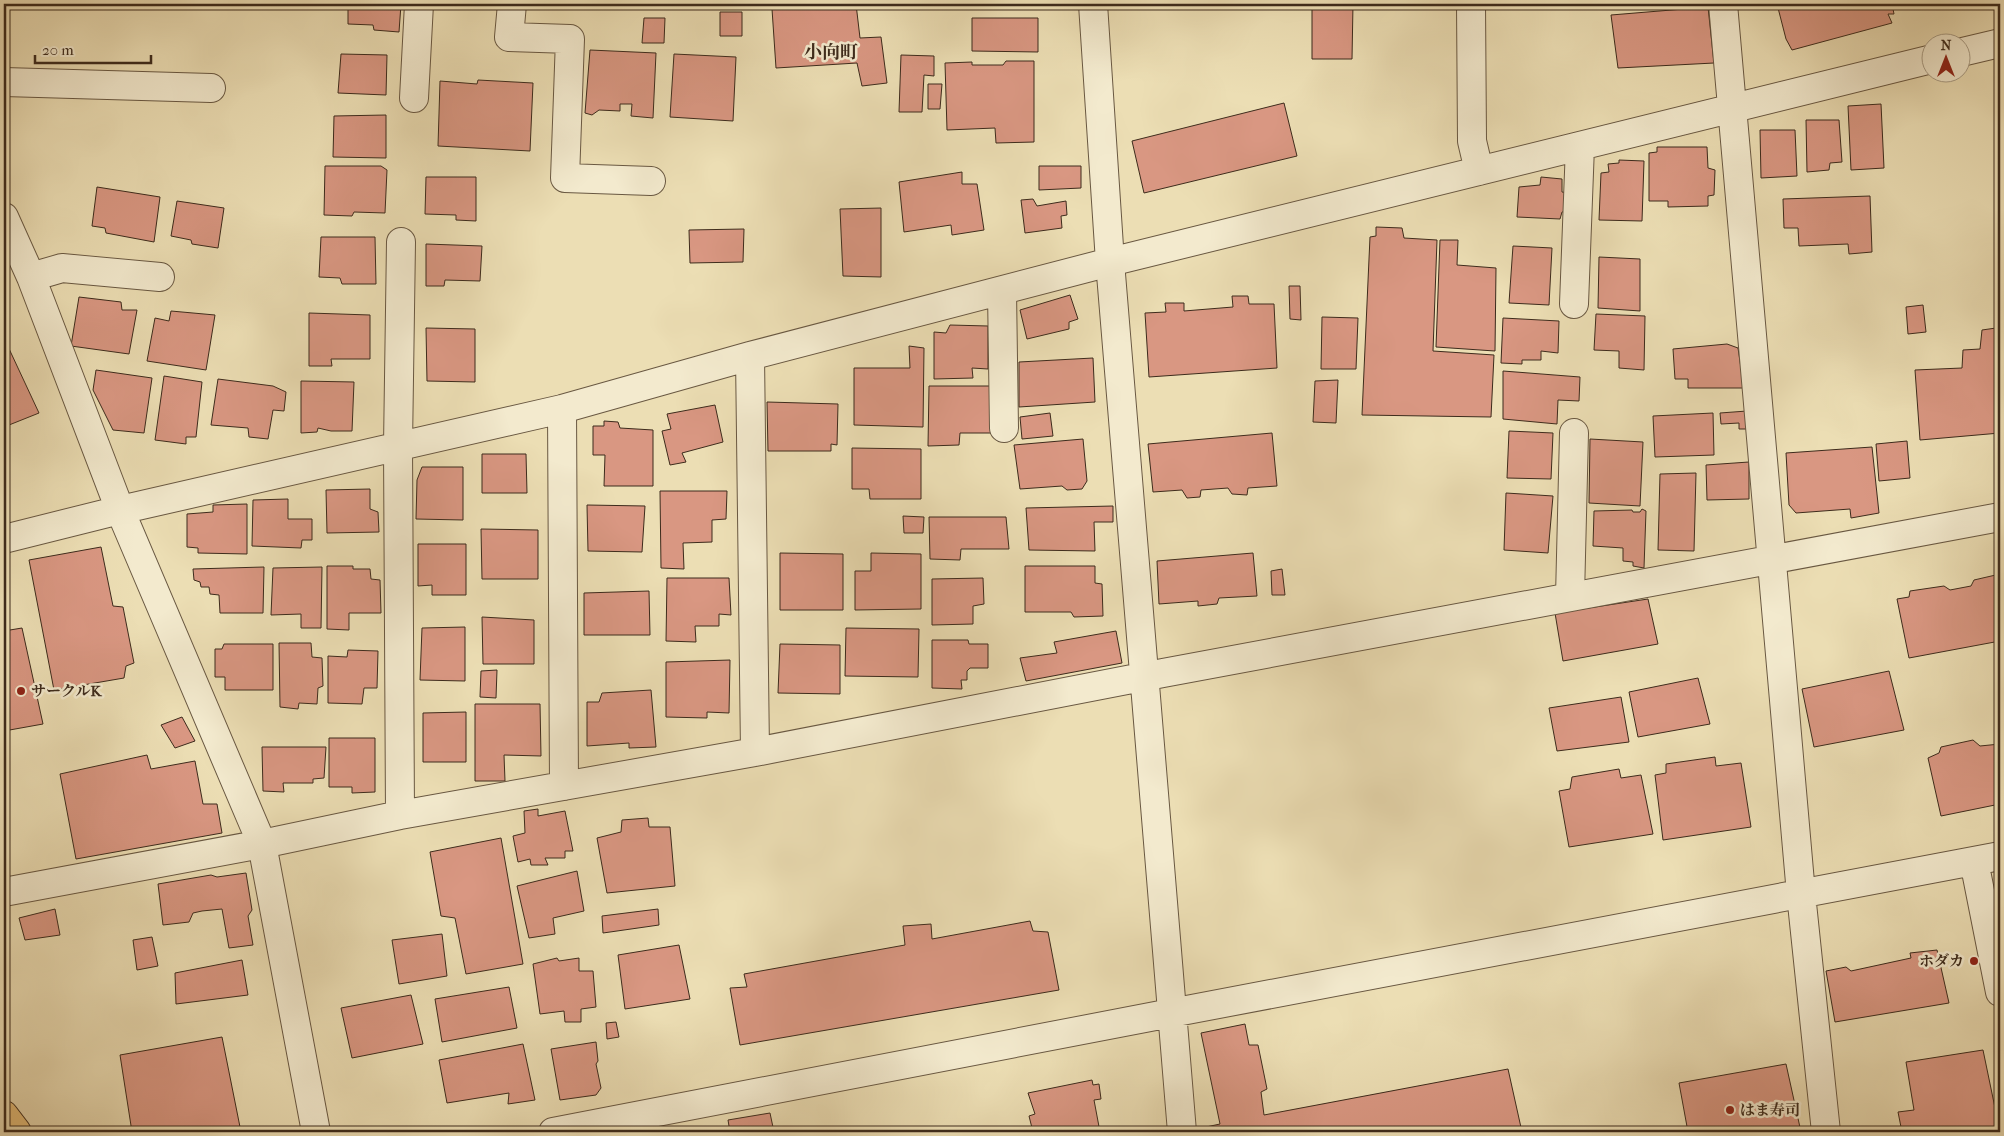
<svg xmlns="http://www.w3.org/2000/svg" width="2004" height="1136" font-family="'IM FELL French Canon','Noto Serif JP',serif">
	<style>
		.building { fill: #d99782; stroke: #3d2b1c }
		.lines { fill: none; stroke-linecap: round; stroke-linejoin: round }
		.minor-casing { stroke: #695842; stroke-width: 30 }
		.major-casing { stroke: #3d2b1c; stroke-width: 30 }
		.minor { stroke: #f3eace; stroke-width: 28 }
		.major { stroke: #e6bf7a; stroke-width: 28 }
		.poi-dot { fill: #8f2418; stroke: #f3eace; stroke-width: 2 }
		.labels { text-anchor: middle; dominant-baseline: central; stroke-width: 5; stroke-linejoin: round; paint-order: stroke }
		.poi-label { font-size: 15px; font-weight: bold; fill: #3d2b1c; stroke: #f3eace; text-anchor: start }
		.quarter-label { font-size: 18px; font-weight: bold; fill: #3d2b1c; stroke: #f3eace }
	</style>
	<rect width="100%" height="100%" fill="#ecdeb4"/>
	<filter id="stains"><feTurbulence type="fractalNoise" baseFrequency=".004" numOctaves="4"/><feColorMatrix values="0 0 0 0 .2 0 0 0 0 .09 0 0 0 0 .02 0 0 0 .5 -.17"/></filter>
	<radialGradient id="worn" r=".72"><stop offset=".6" stop-color="#630" stop-opacity="0"/><stop offset="1" stop-color="#630" stop-opacity=".3"/></radialGradient>
	<path class="building" d="M348,4H401L399,32L374,30L373,25L348,24Z
		M840,4H856L860,38L881,37L887,83L862,86L857,63L776,68L772,9Z
		M1312,4H1353L1352,59H1312Z
		M1777,4H1892L1894,14H1888L1892,23L1792,50L1786,39Z
		M1708,7L1714,63L1618,68L1611,15Z
		M720,12H742V36H720Z
		M644,18H665L664,43H642Z
		M972,18H1038V52L972,51Z
		M590,50L656,53L653,118L631,116L632,104H620V111L599,110L592,115L585,113Z
		M341,54L387,55L386,95L338,93Z
		M674,54L736,57L733,121L670,117Z
		M901,55L934,56V76L924,75L922,112H899Z
		M1006,61H1034V142L996,143L995,128L947,130L945,63L972,62V65H1003Z
		M478,80L533,83L530,151L438,146L440,81L477,84Z
		M928,84H942L940,109H928Z
		M1284,103L1297,156L1144,193L1132,141Z
		M1881,104L1884,168L1851,170L1848,106Z
		M386,115V158L333,157L334,116Z
		M1806,120H1839L1842,162L1830,163L1829,170L1807,172Z
		M1760,130H1795L1797,176L1761,178Z
		M1657,147H1707L1708,168L1715,170L1714,195L1708,196V206L1668,207V201H1649V153L1657,152Z
		M1619,160L1644,161L1642,221L1599,220L1601,173L1609,172L1608,164L1619,163Z
		M325,166H381L387,170L385,213L354,212L352,216L324,215Z
		M1039,166H1081V188L1039,190Z
		M962,172V184H977L984,230L952,235L951,225L904,232L899,182Z
		M426,177H476V221L456,220V215L425,214Z
		M1541,177L1562,179V192L1568,193L1567,211L1562,212L1560,219L1517,217L1519,187L1540,185Z
		M97,187L160,197L154,242L106,233L105,228L92,226Z
		M1870,196L1872,252L1849,254L1848,244L1799,246L1798,228H1784L1783,199Z
		M1033,199L1037,206L1066,201L1067,215L1061,216L1062,228L1025,233L1021,200Z
		M177,201L224,208L218,248L192,244L191,240L171,236Z
		M881,208V277L843,276L840,209Z
		M1376,227L1402,228L1404,238L1437,240L1433,351L1494,355L1491,417L1362,415L1370,237L1376,236Z
		M744,229L743,262L690,263L689,230Z
		M321,237H375L376,284H342L340,278L319,277Z
		M1440,240H1458L1457,265L1496,268L1495,351L1436,347Z
		M426,244L482,246L480,281L445,280L444,286H426Z
		M1513,246L1552,248L1549,305L1509,303Z
		M1599,257L1640,259V311L1598,308Z
		M1289,286H1300L1301,320L1290,319Z
		M1070,295L1078,319L1069,322V329L1027,339L1020,310Z
		M1232,296H1248L1249,304H1274L1277,368L1149,377L1145,313L1166,312L1165,303H1184V311L1233,307Z
		M79,297L121,302L122,310H137L129,354L71,346Z
		M1923,305L1926,332L1908,334L1906,307Z
		M171,311L215,315L206,370L147,361L155,318L169,321Z
		M309,313L370,315V359H331L332,366H309Z
		M1596,314L1645,316L1644,370L1619,368V351L1594,350Z
		M1322,317L1358,318L1356,369H1321Z
		M1503,318L1559,321L1558,353L1541,351V360H1522V364L1501,363Z
		M950,325L988,326V369L972,368L973,378L934,379V332L946,333Z
		M426,328L475,329V382L427,381Z
		M1996,328L1997,356H2000V433L1920,440L1915,370L1962,368L1963,350L1980,349L1982,330Z
		M4,338L39,413L4,427Z
		M1727,344L1738,348L1744,388H1688V379H1675L1673,349Z
		M909,346L924,348L923,427L854,425V368H910Z
		M1093,358L1095,402L1019,407V362Z
		M96,370L152,378L144,433L113,430L93,390Z
		M1503,371L1580,377L1579,401L1558,400L1557,424L1503,419Z
		M164,376L202,382L196,437H186V444L155,440Z
		M218,379L273,386L286,392L284,411L273,410L268,439L249,437L248,428L211,425Z
		M1338,380L1336,423L1313,422L1315,381Z
		M301,381L354,382L352,431H331L318,428L317,432L301,433Z
		M929,386H995V428L992,433H960L959,445L928,446Z
		M767,402L838,404L837,445L831,444V451H768Z
		M715,405L723,442L682,453L686,462L670,465L662,431L671,429L667,414Z
		M1747,411L1748,429H1739V423L1721,424L1720,413Z
		M1050,413L1053,436L1022,439L1020,417Z
		M1713,413L1714,455L1655,457L1653,416Z
		M604,421L618,422L620,428L653,430V486H604L605,455H593V426H604Z
		M1509,431L1553,433L1551,479L1507,478Z
		M1272,433L1277,486L1248,488L1247,495L1232,494L1228,488L1201,490L1200,497L1187,498L1182,490L1153,492L1148,444Z
		M1083,439L1087,481L1082,489L1067,490L1062,486L1020,489L1014,445Z
		M1590,439L1643,442L1640,506L1589,503Z
		M1907,441L1910,478L1879,481L1876,444Z
		M1872,447L1879,513L1851,518L1850,509L1796,513L1789,505L1786,453Z
		M852,448L921,449V499H870L869,489H852Z
		M482,454H526L527,493H482Z
		M1749,462V499L1707,500L1706,465Z
		M422,467H463V520L416,519L417,480Z
		M1696,473L1694,551L1658,550L1660,474Z
		M370,489V509L378,512L379,532L327,533L326,490Z
		M660,491H727L726,519L712,520V542L683,543L684,569L661,568Z
		M1506,493L1553,496L1548,553L1504,550Z
		M288,499V519H312V540H302L301,548L252,546L253,500Z
		M247,504V554L198,553V548L187,547V514L213,512V505Z
		M587,505L645,506L642,552L588,551Z
		M1113,506V522H1094L1095,551L1029,550L1026,508Z
		M1642,509L1646,511L1644,568L1633,566V562L1623,561V548L1593,546L1594,511L1632,510L1633,512H1640Z
		M903,516L924,517L923,533H904Z
		M929,517H1006L1009,549H961L960,560L930,559Z
		M481,529L538,530V579H482Z
		M418,544H466V595H432V585L418,586Z
		M101,547L113,606L123,607L134,663L126,666L124,678L54,690L29,560Z
		M780,553L843,554V610H780Z
		M871,553L921,554V609L855,610V571H871Z
		M1253,553L1257,596L1219,598L1217,604L1198,606V601L1159,604L1157,561Z
		M327,566H353V569H370L371,579L380,580L381,613H349V630L327,629Z
		M1025,566H1095V583L1102,584L1103,616L1074,617L1071,612H1025Z
		M264,567L263,613H220L219,595L210,594L209,587H201L200,582L194,580L193,569Z
		M322,567L321,628H301V614L271,615L273,568Z
		M1282,569L1285,595H1272L1271,571Z
		M2000,574V641L1909,658L1897,599L1909,597L1910,591L1944,586L1950,590L1971,586L1974,580Z
		M667,578H729L731,615L719,614V626H695L696,642L666,641Z
		M983,578L984,604L973,606V624L932,625V579Z
		M649,591L650,635H584V593Z
		M1648,599L1658,644L1563,661L1555,613Z
		M482,617L534,620V664H483Z
		M465,627V681L420,680L422,628Z
		M22,628L43,724L4,731V631Z
		M846,628L919,629L918,677L845,676Z
		M1116,631L1122,663L1026,681L1020,658L1057,653L1054,642Z
		M932,640H968L969,644H988V668H970L967,671V680H961L962,689L932,688Z
		M279,643H311L312,657L322,658L323,686L318,688L317,704L299,703L298,709L280,707Z
		M224,644H273V690H225V677H215V649H222Z
		M780,644L840,645V694L778,693Z
		M348,650L378,651L377,688H364L362,704L328,703V656L347,657Z
		M730,660L729,713L707,712V718L666,717V662Z
		M497,670L496,698L480,697L481,671Z
		M1889,671L1904,730L1814,747L1802,689Z
		M1698,678L1710,724L1638,737L1629,692Z
		M651,690L656,747L629,748V743L587,746V702H599L602,693Z
		M1621,697L1629,742L1557,751L1549,708Z
		M475,704H540L541,756L504,755L505,781H475Z
		M466,712V762H423V713Z
		M182,717L195,741L175,748L161,725Z
		M329,738H375V792L352,793V787H329Z
		M1973,740L1980,746L2000,744V804L1941,816L1928,758L1939,753L1941,747Z
		M262,747H326L324,778L313,779V783H283L284,792L263,791Z
		M147,755L151,769L195,761L203,804H217L222,833L76,859L60,774Z
		M1715,757L1716,766L1741,763L1751,827L1663,840L1655,775L1666,773V764Z
		M1619,769L1621,778L1641,775L1653,834L1569,847L1559,791L1570,789L1572,777Z
		M538,809V816L565,811L573,851H565V858H545L548,865H531L530,859L518,862L513,836L525,833L524,811Z
		M648,818L649,827H670L675,886L607,893L597,838L621,832L622,820Z
		M501,838L523,964L466,974L455,918L441,916L430,852Z
		M577,871L584,911L553,918L555,934L529,938L517,886Z
		M246,873L252,910L248,916L253,945L229,948L222,909L202,911L193,913L189,922L163,925L158,884L211,875L217,877Z
		M55,909L60,935L25,940L19,918Z
		M658,909L659,925L603,933L602,916Z
		M1030,921L1033,931L1048,932L1059,990L740,1045L730,988L747,987L744,974L905,945L903,926L931,924L932,939Z
		M442,934L447,976L399,984L392,940Z
		M152,937L158,966L137,970L133,940Z
		M679,945L690,999L625,1009L618,955Z
		M1937,950L1949,1003L1835,1022L1826,971L1846,967L1851,971L1911,958L1910,953Z
		M557,958L559,961L579,958V971H593L596,1007L581,1009V1022H565L564,1011L540,1014L533,964Z
		M242,960L248,995L176,1004L175,973Z
		M509,987L517,1028L442,1042L435,999Z
		M411,995L423,1044L352,1058L341,1008Z
		M616,1022L619,1037L607,1039L606,1023Z
		M1245,1024L1249,1045H1258L1267,1089L1261,1092L1264,1115L1508,1069L1522,1132H1207L1206,1127L1220,1124L1201,1033Z
		M222,1037L241,1132H132L120,1055Z
		M596,1042L598,1061L596,1064L601,1088L596,1095L560,1100L551,1049Z
		M523,1044L535,1100L508,1104L509,1093L447,1103L439,1060Z
		M1983,1050L2000,1132H1902L1898,1112L1914,1110L1906,1062Z
		M1786,1064L1801,1132H1688L1679,1083Z
		M1092,1080L1093,1085L1099,1084L1101,1099L1094,1100L1100,1132H1033L1029,1116L1035,1114L1028,1093Z
		M770,1113L774,1132H730L728,1120Z"/>
	<g class="lines">
		<g class="minor-casing">
			<path id="minor" d="M512,4L509,37L570,39L565,178L651,181
				M1093,4L1110,262L1182,1132
				M1471,4L1472,141L1479,171
				M1723,4L1801,894L1826,1132
				M1962,52L2000,43
				M4,82L211,88
				M414,98L419,4
				M4,217L31,277L120,510L262,844L316,1132
				M31,277L62,268L160,277
				M1002,291L1004,428
				M1574,304L1580,146
				M750,356L755,752
				M562,409L564,786
				M4,539L120,510L562,409L750,356L1110,262L1932,59
				M1570,597L1574,433
				M400,815L398,446L401,242
				M1974,861L2000,992
				M4,892L262,844L400,815L755,752L1163,673L2000,517
				M553,1132L1171,1013L2000,856"/>
		</g>
		<g class="major-casing">
			<path id="major" d="M4,1115L17,1132"/>
		</g>
		<use href="#minor" class="minor"/>
		<use href="#major" class="major"/>
	</g>
	<g class="poi-dot">
		<circle cx="21" cy="691" r="5"/>
		<circle cx="1974" cy="961" r="5"/>
		<circle cx="1730" cy="1110" r="5"/>
	</g>
	<g class="labels">
		<g class="poi-label">
			<text x="31" y="691">サークルK</text>
			<text x="1964" y="961" text-anchor="end">ホダカ</text>
			<text x="1740" y="1110">はま寿司</text>
		</g>
		<g class="quarter-label">
			<text x="831" y="52">小向町</text>
		</g>
	</g>
	<rect width="2004" height="1136" fill="none" stroke="#ecdeb4" stroke-width="20"/>
	<rect x="5" y="5" width="1994" height="1126" fill="none" stroke="#3d2b1c" stroke-width="2.5"/>
	<rect x="10" y="10" width="1984" height="1116" fill="none" stroke="#3d2b1c"/>
	<g transform="translate(1946 58)"><circle r="24" fill="#f3eace" stroke="#aa9e87"/>
	<path d="M0-4L9 19L0 12L-9 19Z" fill="#8f2418"/>
	<text y="-8" font-size="14" font-weight="bold" text-anchor="middle" fill="#3d2b1c">N</text>
	</g>
	<path d="M35 55v8h116v-8" fill="none" stroke="#3d2b1c" stroke-width="2.5"/>
	<text x="42" y="55" font-size="15" fill="#3d2b1c" stroke="#f3eace" stroke-width="4" paint-order="stroke">20 m</text>
	<rect width="100%" height="100%" filter="url(#stains)"/>
	<rect width="100%" height="100%" fill="url(#worn)"/>
</svg>
